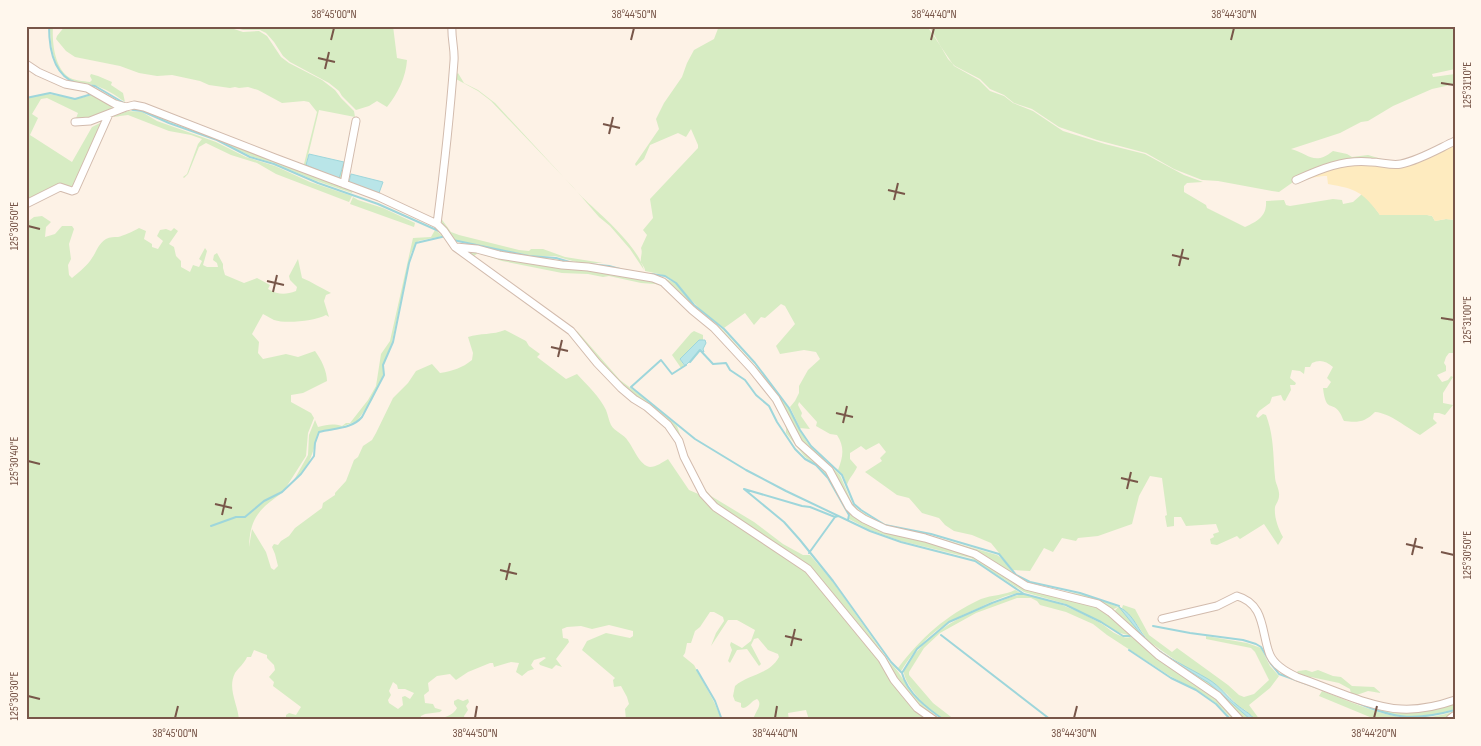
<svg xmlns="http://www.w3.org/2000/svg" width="1481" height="746" font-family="'Sofia Sans Condensed',sans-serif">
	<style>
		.green { fill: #d7ecc3; fill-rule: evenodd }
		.sand { fill: #feebbf }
		.water { fill: #b9e5e8; stroke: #9ed6db }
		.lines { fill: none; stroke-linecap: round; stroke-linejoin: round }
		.stream { stroke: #9ed6db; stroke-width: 2 }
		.street-casing { stroke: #d2bbad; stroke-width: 9 }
		.secondary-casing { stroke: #d5baab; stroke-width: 12 }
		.street { stroke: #fff; stroke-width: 7 }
		.secondary { stroke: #fff; stroke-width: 10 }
		.ticks { fill: none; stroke: #785649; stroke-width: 2 }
		.neatline { fill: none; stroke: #785649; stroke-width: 2 }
		.ticks-label { font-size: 12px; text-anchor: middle; fill: #785649 }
	</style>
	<rect width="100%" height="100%" fill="#fdf2e6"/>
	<path class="green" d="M50,26H53C52,41 54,65 67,76C74,81 83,81 90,82L92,80L90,76L91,74L98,76L112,82L111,85L123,93L125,102C115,95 105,88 93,85C86,83 77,83 70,80C53,71 50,43 50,26Z
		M65,26H225L243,32L259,31L267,36L281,57L289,63L322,80L335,90L341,98L354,111L355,117L319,110L306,164L338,179L341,171H343L341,180L303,168L317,112L309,102L304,101L282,103L258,90L248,87L239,88L235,87L230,88L209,85L200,81L172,75L157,76L139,73L120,66L75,57L66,51L56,39L57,36Z
		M229,26H393L397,58L407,60C406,77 398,93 387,107L377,101L369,106L356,110L342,96L339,91L329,83L290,62L283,56L274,42L266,33L260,30H243Z
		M719,26H927L954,66L979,80L990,91L1004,96L1013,103L1033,111L1063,131L1105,144L1145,154L1184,175L1203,182L1187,183L1184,186V192L1206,205L1207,208L1245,227C1258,221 1267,216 1266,201L1284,200L1286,205L1290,206L1333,199L1342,200L1343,204L1353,202L1362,194L1369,200L1380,215H1427L1432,216L1435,221L1446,219L1455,220V353H1449L1446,357L1444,363L1446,366V371L1437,375L1442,382L1448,380L1451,376L1453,377L1443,393V403L1453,405L1445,415L1439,413H1434L1433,419L1437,423L1420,435C1407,428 1390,413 1375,412C1365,422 1358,423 1344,421C1342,418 1342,416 1340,413C1332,400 1326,414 1323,388H1327L1331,382L1327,378L1333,367C1326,361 1320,359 1312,363L1310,367H1305L1304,374L1300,371L1292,370L1290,378L1296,383L1295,385H1290L1291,390L1285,401L1283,400L1281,395L1272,397L1270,403L1259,411L1256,416L1258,418L1263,414L1266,415C1274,436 1273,455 1275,477C1275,483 1280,490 1279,496C1279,500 1276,504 1275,507C1274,517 1278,528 1283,537L1278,545L1264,524L1240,539L1237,536L1217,545L1211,544L1210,539L1214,537L1213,534L1219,532L1216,524L1186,526L1181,517H1174V526L1167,527L1165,516L1167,515L1162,478L1150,476L1139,496L1132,524L1098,536L1078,538L1076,541L1062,538L1053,552L1044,548L1030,571L1013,570L991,543L972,535L954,531L945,525L939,518L922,513L909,498L897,495L865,472L882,461L880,458L886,452L879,443L866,450L861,446L850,453V459L857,467C854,474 849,478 847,485L843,475L838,470C843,457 845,447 837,435L830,434L816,426L817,422L799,402L798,405L802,413L801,416L810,429L800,428L790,407L795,401L799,393V386L808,370L820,359L816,352L804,350L780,354L776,346L795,324L785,306L781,304L765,318L761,317L754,325L745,313L724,328C714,320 704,314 696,305C674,283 679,277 645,271C645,267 642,265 641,262C640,257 643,253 641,248L647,235L643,230L653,218L650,199L698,148V145L691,129L686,137L678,133L650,145L644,159L636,166L635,164L659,129L656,119L664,103L682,77L687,63L694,50L714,39Z
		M929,26H1455V69L1432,74L1433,77L1455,74V84L1432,89L1393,106L1368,121L1361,122L1340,133L1291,149C1309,154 1314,166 1333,151L1347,154L1352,157L1368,155L1392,162L1296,180L1279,192L1272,191L1218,181L1202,180L1174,169L1146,153L1097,140L1059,127L1032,109L1014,103L1004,95L990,89L980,79L955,66L948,59Z
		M458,73L464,83L478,90L495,103L582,197C601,215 638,246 644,270L630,249L610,226L599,217L573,187L491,101L478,91L456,79L455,76Z
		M48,94L77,99L96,94L113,106L107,114L75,121L78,113L47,98L41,99L32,114L38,118L30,135L72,162L92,127L106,120L74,187L62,184L26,203V98Z
		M128,111L142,112L157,121L216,142L246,157L275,166L310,182L352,196L349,202L276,174L257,163L231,155L206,143L199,147L188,174L184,178L183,177L187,174L198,144L202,139L191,135L169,131L128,115L112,117Z
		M147,111L354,189L352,193L314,180L274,163L253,157L205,134L170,122L155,117Z
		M353,197L358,200L383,208L415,223L414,227L350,204Z
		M42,216L51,222L46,227L45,237L55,234L62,226H72L74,229L69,244L71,259L68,265L69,275L72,278C79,272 87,266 92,258C97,251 98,244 106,239C110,237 114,237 118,237C123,236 134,231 139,228L146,231L144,239L152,244V247L158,249L163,241L157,236L160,230L166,229L171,231L174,228L178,231L169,244L174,247L176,256L181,261V267L190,272L193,265L199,267L202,261L199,259L205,248L207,251L203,265L207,267H218L217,263L213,260L214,255L217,253L223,264V268L225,275L244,283L257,278L270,285L268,289C279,295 285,295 296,291L297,287L290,280L289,276L298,259L302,278C312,282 321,288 331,293L326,295L324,301L329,317L326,315C315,321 286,324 274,320C270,318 267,316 263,314L252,334L259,342L258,353L263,359L286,354L298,357L315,351C321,359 327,371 327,381L303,393L291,395V402L311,413L314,418L308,433L306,456L285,489L272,497L282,493C259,509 250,518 249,547L252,529L266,552L271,568L274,570L278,566L275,554L272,547L274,544L278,545L281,541L289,536L295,528L322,508L323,503L335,495V493L346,481L354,460L358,457L363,446L372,440L376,433L393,398L408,383L416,371L432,364L440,373C453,371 462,368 472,360L473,353L468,337C480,333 493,335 505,330L526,341L529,346L540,354L537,357L566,379L577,374C587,385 600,397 606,410C608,415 609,421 611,425C615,432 624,434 628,441C633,447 640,466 650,467C656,467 663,462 668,459L689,490L703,496L802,566L855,627L894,681L932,720H809L806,710L788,713L789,720H755L754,717C756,711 763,704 757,699C751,701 749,707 743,708L741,707V703L735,701L733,696L735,686C749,674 769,675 779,657L778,654L768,650L758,638L754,639L751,645L761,664L759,666L747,649L737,650L730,663L728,661L732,650L730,645L731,642L742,648L751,641L755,630L737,620H728L711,646L716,633L724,621L723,617L714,612H710L700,627L695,631L691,643H687L685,653L683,656L694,665L714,702L722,720H626L625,709L629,704L627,697L621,686L614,687L613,680L615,678L582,650L587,641L606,633L630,638L633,636V631L609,625L592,629L581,626L567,627L562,629L563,638L568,639L569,642L556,659L562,667L556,665L552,669L540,665L539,663L546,658L544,657L534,660L531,665L534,669L528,671L522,676L516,672L519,663L511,662L494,667L493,663H490L468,672L456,680L450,674L437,676L428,683L429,691L424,695L425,703L433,704L435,708L442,710L440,712L425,714L421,716L420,719L422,720H286V715L289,713L296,715L301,707L273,686L274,682L269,677L275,670L274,665L267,658V655L254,650L251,657H247C244,664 239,667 235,673C227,689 238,704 239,720H215L216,715L215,720H26V223L34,217ZM393,682L397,685L398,689H405L414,693L410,699L405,696L402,697L403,705L398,709L389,703L388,700L391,695L389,691Z
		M440,217L451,232L459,235L519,250L529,251L531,249H543L565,257L603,263H580L555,256H533L457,241C449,237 441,227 440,217Z
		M435,230L443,236L418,241L411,253L392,342L383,365V375L372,400L357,421L333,430L319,432C313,450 311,467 294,480L308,455L309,435L315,420L318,427C327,425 332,423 342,426L346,423H350L368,400L376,386L381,354L390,341L413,238L431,237Z
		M473,250L657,281L672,295L661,285L655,284L641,283L609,276L603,277L588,274L562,273L502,261L478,253L474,256L470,254Z
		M663,278L676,283L695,307L722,329L758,369L789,408L800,431L807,442L840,475L852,503L859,510L884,525L922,533L997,555C1007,561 1011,574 1021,580C1037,589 1057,590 1074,593C1089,595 1104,601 1118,607L1110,611L1098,603L1026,585L974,552L938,541L885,527L864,518L849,504L830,469L800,442L777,398L743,358L714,327L664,282Z
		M567,324L578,332L620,380L662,412L677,426L688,457L703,487L711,496L754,522L783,544L803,555H810L833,582L890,663C900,672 902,679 910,689C919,702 929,712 943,720H939L918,705L905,689L863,631L815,574L716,506C702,491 687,462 682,442L621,384L595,356L579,336Z
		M694,331L703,335V340L680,359L684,366L681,368L672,355L691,333Z
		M781,414L787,424L819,462L859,517L967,552L1006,576L1094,604L1219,699L1238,720H1233L1216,703L1203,694L1170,676L1107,635L1093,624L1066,612L1040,605L1037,601L1031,598H1017L976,613L940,633L924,648L909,672V675L933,703L955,720C952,720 949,720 947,720C933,717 901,683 904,669C926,634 959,615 998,602C1006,599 1015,594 1024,595C1046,596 1083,613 1102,624C1108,628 1114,634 1121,636C1126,638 1128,638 1132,636L1120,633L1066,604L1024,592L971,558L901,541L870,530L849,519L850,516L828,477L820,468L805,457L786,433V428Z
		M1015,590L1021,593C1008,594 993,601 981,607C943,623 924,635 901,671L898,668C922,637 945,616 981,599C992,595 1005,595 1015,590Z
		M1123,605L1135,609L1149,635L1172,652L1177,648L1228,685L1239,695L1244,697L1254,694L1269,680L1255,652L1251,648L1206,639V636L1247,643L1261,648L1270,666L1279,676L1270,688L1249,705L1260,720H1255L1245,710L1238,706L1227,694L1209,680L1188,669L1148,641L1136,623L1122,608Z
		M1119,606L1148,643L1165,656L1209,683L1251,720H1242L1218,695L1149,647L1113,613Z
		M1306,670L1312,672L1318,670L1333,676L1341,677L1352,686L1374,687L1381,693L1368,691L1354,696L1351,695L1350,689L1339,683L1311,677L1306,679L1294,675L1298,671Z
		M1322,691C1369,708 1403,729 1455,711V716L1448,720H1377L1319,696Z
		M458,699L463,701L468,699L469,702L466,706L468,710L464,716L465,720H426C437,719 452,718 457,708L454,704V701Z
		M1350,699L1393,710L1455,701V709C1445,711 1435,716 1425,717C1399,720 1373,710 1350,699Z"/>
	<path class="sand" d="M1455,142V220L1446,219L1435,221L1432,216L1427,215H1380C1362,191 1356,189 1328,184L1327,176C1316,175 1308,181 1297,180L1343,164L1392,166Z"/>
	<path class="water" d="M309,154L344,162L339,179L306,165Z
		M351,174L383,182L379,193L349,182Z
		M699,340H705L706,343L703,349L704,352L700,351L685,366L680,359Z
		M1119,607C1134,614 1138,631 1149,642C1166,658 1188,667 1208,679C1220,686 1227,697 1237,705C1243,710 1250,713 1255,720H1251L1209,683L1165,656L1148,643Z"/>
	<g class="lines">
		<path class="stream" d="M49,26C49,48 53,75 76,83
			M86,85L95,86L124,103
			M26,98L50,93L75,99L92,94
			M129,108L133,110L142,111L169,123L217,140L250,157L274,164L318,183L378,204L441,232
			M453,240L529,256L556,258L573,263
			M588,264L609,266L620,269
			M652,274L665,276L676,283L694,305L724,329L755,363L789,408L800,430L811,446L842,475L854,504L861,510L885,525L931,534L999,554L1016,575L1030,582L1080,593L1119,606
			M690,362L700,350L713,364L726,363L730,370L745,380L756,395L769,406L777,422L795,449L805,459L816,465L828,478L849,515L848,520
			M686,365L672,374L661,360L631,387L695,439L746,470L786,491L870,531L901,542L975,561L1024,594
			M744,489L784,522L800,540L833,581L891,662L901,672
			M744,489L802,506L810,507L835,517L838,516
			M211,526L236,517H245L264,501L282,492L301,474L314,456L315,443L319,432C334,428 352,429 362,417L384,375L383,365L393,342L409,263L416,243L446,236
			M809,553L835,517
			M1153,626L1190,633L1243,640L1256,644L1261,647L1271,664L1279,674L1318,688
			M941,635L1051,720
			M1129,650L1171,678L1196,690L1216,704L1231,720
			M697,670L715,701L722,720
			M1351,700C1391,718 1412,722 1455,710
			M944,720C928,709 907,693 902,673L917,649L949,622L992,603L1017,594H1024L1066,605L1101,622L1123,636H1130"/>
		<g class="street-casing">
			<path id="street" d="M26,64L38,72L65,84L87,88L115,104L126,107L134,105L144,107L275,158L379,197L437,224L444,231L455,247L571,331L597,363L621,388L634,399L647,407L668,425L679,441L684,457L703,494L715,507L808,569L882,659L894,680L917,708L934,720
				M75,122L90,121L126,107
				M1296,180C1320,169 1344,159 1371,162C1381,162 1391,166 1401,164C1420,160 1438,149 1455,141
				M344,184L356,121
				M26,204L60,187L72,191L75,190L109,114
				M437,224C444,170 450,115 454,61C455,49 451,38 452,26
				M456,247L477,249L499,255L562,265L588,267L653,278L663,282L692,310L714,328L752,369L776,399L799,443L829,470L849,507L855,513L864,519L885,529L925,538L975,554L1026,586L1098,604L1110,612L1158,655L1218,696L1240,720
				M1162,619L1217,606L1237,596C1266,604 1261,634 1270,655C1275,666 1286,672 1297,677C1327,687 1371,708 1401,709C1419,710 1438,706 1455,700"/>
		</g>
		<g class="secondary-casing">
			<path id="secondary" d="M1451,720L1455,717"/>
		</g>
		<use href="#street" class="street"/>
		<use href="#secondary" class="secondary"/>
	</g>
	<path class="ticks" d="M331,40L334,28M631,40L634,28M931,40L934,28M1231,40L1234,28M318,58L335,62M325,69L329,52M1441,83L1454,85M603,124L620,128M609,134L613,117M888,190L905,194M894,200L898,183M28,226L40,229M1172,255L1189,259M1179,266L1183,249M267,281L284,285M273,292L277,275M1441,318L1454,320M551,347L568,351M558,357L562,340M836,413L853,417M843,423L847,406M28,461L40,464M1121,478L1138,482M1127,489L1131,472M215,504L232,508M222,515L226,498M1406,544L1423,548M1441,552L1454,555M1412,555L1416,538M500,570L517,574M506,580L510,563M785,636L802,640M791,646L795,629M28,696L40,699M175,718L178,706M475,718L477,706M775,718L777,706M1074,718L1077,706M1374,718L1377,706"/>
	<rect width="1481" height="746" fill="none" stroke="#fff7ed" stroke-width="55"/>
	<rect x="28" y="28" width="1426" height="690" class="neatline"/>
	<g class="ticks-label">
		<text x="334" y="18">38°45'00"N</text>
		<text x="634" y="18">38°44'50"N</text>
		<text x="934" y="18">38°44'40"N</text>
		<text x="1234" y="18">38°44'30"N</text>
		<text transform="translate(1467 85) rotate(-90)" y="4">125°31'10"E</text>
		<text transform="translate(14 226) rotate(-90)" y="4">125°30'50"E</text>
		<text transform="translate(1467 320) rotate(-90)" y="4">125°31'00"E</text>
		<text transform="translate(14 461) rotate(-90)" y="4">125°30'40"E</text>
		<text transform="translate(1467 555) rotate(-90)" y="4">125°30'50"E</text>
		<text transform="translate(14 696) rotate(-90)" y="4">125°30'30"E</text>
		<text x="175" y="737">38°45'00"N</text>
		<text x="475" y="737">38°44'50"N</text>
		<text x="775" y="737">38°44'40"N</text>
		<text x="1074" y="737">38°44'30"N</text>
		<text x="1374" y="737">38°44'20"N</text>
	</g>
</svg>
